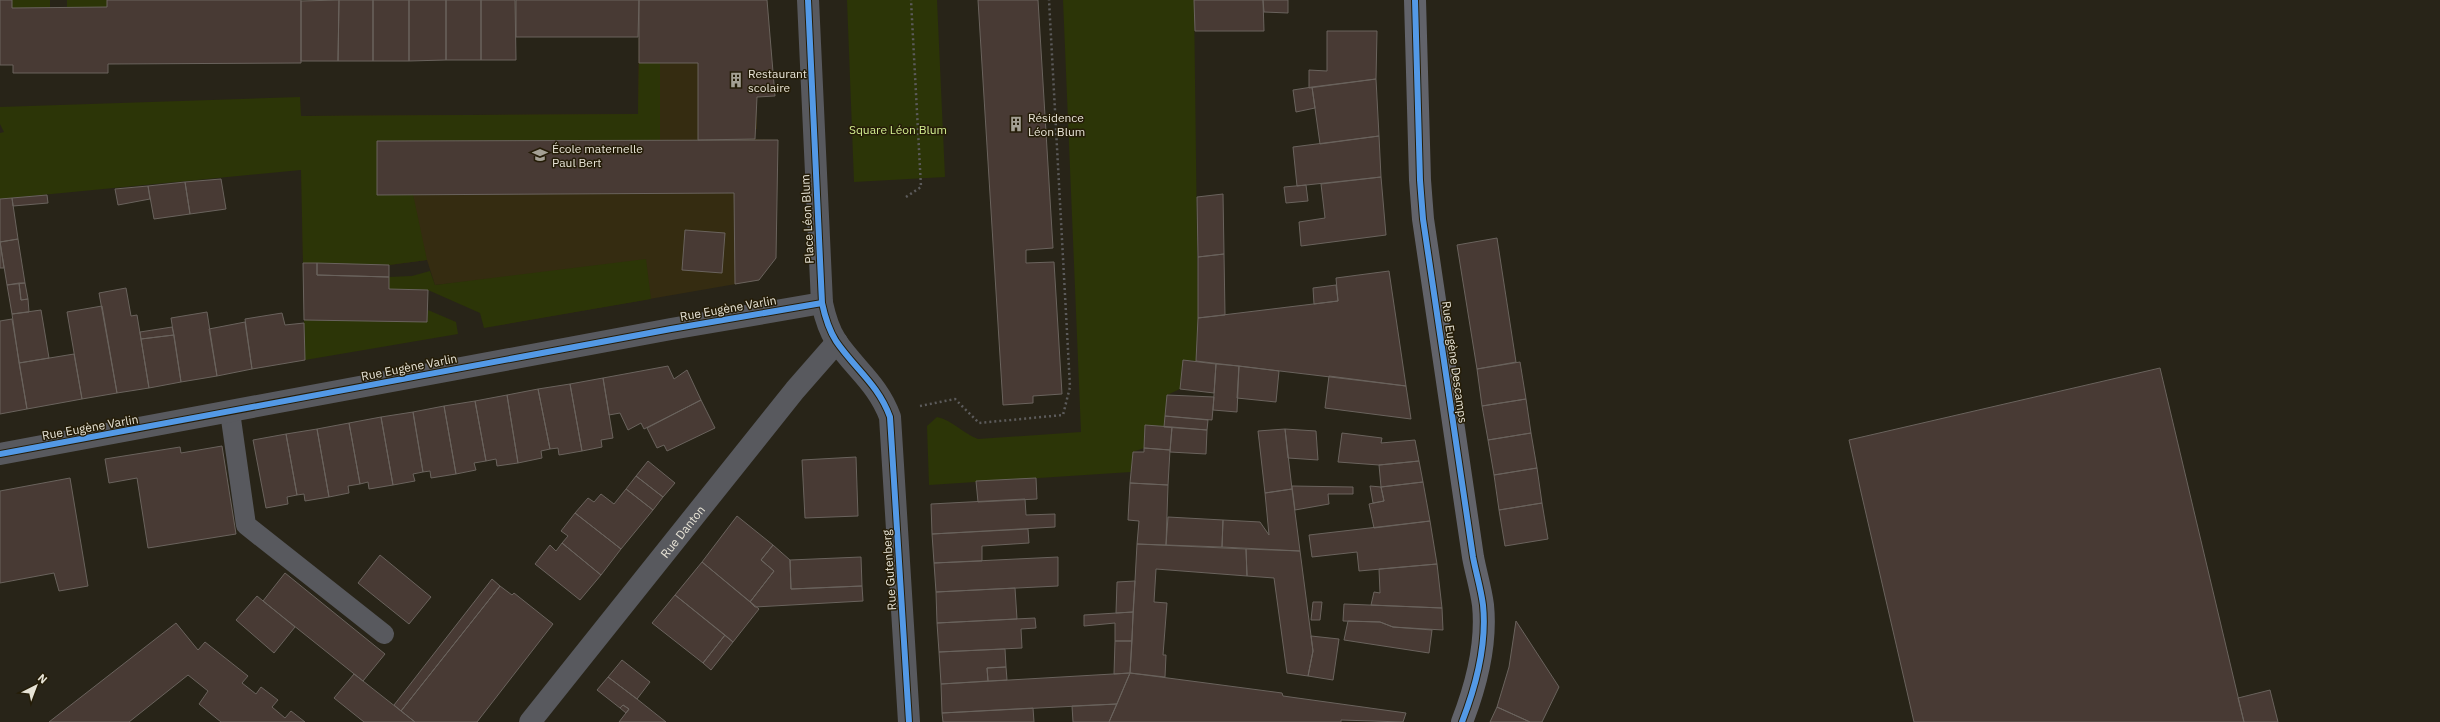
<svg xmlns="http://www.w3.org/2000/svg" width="2440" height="722" font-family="'IBM Plex Sans',sans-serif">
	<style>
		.built { fill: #352c11 }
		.green { fill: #2c3507 }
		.building { fill: #483a34; stroke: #6a635d }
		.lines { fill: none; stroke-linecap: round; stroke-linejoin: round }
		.path { stroke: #5c5b5b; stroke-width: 2.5; stroke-dasharray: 2 3; stroke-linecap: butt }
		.lane { stroke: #58595e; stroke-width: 20 }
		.street { stroke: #58595e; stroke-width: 22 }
		.secondary { stroke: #62636a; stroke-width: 22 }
		.cycleway-casing { stroke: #251d08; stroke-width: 8 }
		.cycleway { stroke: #5399e6; stroke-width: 6 }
		.labels { text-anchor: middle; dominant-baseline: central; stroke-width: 3; stroke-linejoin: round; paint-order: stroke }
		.poi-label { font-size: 12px; fill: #e7e3d6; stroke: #251d08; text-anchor: start }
		.park-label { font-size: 12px; fill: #d2ed8f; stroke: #251d08 }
		.street-label { font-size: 12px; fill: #e7e3d6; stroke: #251d08 }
	</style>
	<rect width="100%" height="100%" fill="#282418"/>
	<path class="built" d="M639,0H767L775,96L757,97V129H754L755,139L778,140L776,258L759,280L500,325L491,279L435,285L427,260L389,265L303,263L301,116L638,114Z"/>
	<path class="green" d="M12,0H50V8H12Z
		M67,0H107V7L67,8Z
		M847,0H937L945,177L854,182Z
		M1063,0H1194L1198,318L1196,361L1183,360L1180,389L1167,395L1164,427L1145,425L1144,448L1133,452L1131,472L929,485L927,426L937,417C954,421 962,433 978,439L1081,432Z
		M639,63H660V140L377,141L413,194L427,260L389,265L303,263L301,170L0,199V133L4,132L0,124V107L300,97L301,116L638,114Z
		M646,259L651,299L484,328L480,313L428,290L389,289V277L412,276L430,271L435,285Z
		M428,310L456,322L458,334L305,360L304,320L427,322Z"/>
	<path class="building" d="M0,0H12V8L107,7V0H301V63L108,64V73H13V65H0Z
		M339,0H373V61H338Z
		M339,0L338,61H301V1Z
		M373,0H409V61H373Z
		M409,0H446V60L409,61Z
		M446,0H481V60H446Z
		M481,0H515L516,60H481Z
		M639,0L638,37H516V0Z
		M639,0H767L775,96L757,97L755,139L698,140V63H639Z
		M978,0H1038L1053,248L1026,250V263L1054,262L1062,394L1033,396V403L1003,405Z
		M1194,0H1263L1264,31H1195Z
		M1263,0H1288V13L1264,12Z
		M1327,31H1377L1376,79L1309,88V70L1327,71Z
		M1376,79L1379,136L1320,144L1312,87Z
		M1312,87L1315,108L1296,112L1293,90Z
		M1379,136L1381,177L1297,186L1293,147Z
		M778,140L776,258L759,280L735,284L734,193L377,195V141Z
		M1381,177L1386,235L1301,246L1299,222L1325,218L1321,184Z
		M221,179L226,209L190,214L185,182Z
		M185,182L190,214L154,219L148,186Z
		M1306,185L1308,201L1286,203L1284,187Z
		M148,186L150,199L118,205L115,189Z
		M1223,194L1224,254L1198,257L1197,197Z
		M47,195L48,203L13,206L12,198Z
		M12,198L18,239L0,242V199Z
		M685,230L725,233L722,273L682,270Z
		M1497,238L1516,362L1477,369L1457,245Z
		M18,239L25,283L7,285L0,242Z
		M0,241L4,268H0Z
		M1224,254L1225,315L1198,318V257Z
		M303,263H317V275L389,277V289L428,290L427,322L304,320Z
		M317,263L389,265V277L317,275Z
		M1389,271L1406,386L1196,361L1198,318L1338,301L1336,278Z
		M19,283L21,300L28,299L29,312L12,314L7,285Z
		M19,283H25L28,299L21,300Z
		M1336,285L1338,301L1314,304L1313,288Z
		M126,288L131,316L137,315L149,388L117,393L99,293Z
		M102,306L117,393L82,399L67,312Z
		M41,310L49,358L19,363L12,314Z
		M207,312L217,376L181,382L171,318Z
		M282,313L285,325L304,323L305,360L252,369L245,319Z
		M12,319L27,409L0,414V321Z
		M245,322L252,369L217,376L209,329Z
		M172,327L174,335L141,339L140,332Z
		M174,335L181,382L149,388L141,339Z
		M74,354L82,399L27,409L19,363Z
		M1183,360L1216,364L1214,393L1180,389Z
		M1520,362L1526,399L1482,406L1477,369Z
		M1216,364L1239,366L1237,412L1213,410Z
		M668,366L674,379L687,370L701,400L644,429L641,423L628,430L620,413L609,415L603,378Z
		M1239,366L1279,371L1276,402L1237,398Z
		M2160,368L2244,722H1914L1849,440Z
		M1329,376L1406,386L1411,419L1325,408Z
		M603,378L613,438L601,440L602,447L582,451L570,384Z
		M570,384L582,451L559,455L558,448L550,449L538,389Z
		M538,389L550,449L541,451L542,458L518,463L507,395Z
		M507,395L518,463L497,466L496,459L486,461L475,401Z
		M1167,395L1214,397L1212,420L1165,416Z
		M1526,399L1531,433L1488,440L1482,406Z
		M701,400L715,428L667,451L664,445L657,448L647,428Z
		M475,401L486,461L474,463L476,470L456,474L444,406Z
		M444,406L456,474L431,478L430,471L423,472L413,412Z
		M413,412L423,472L413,474L415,481L393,485L381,417Z
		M1165,416L1208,420L1207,430L1164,427Z
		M381,417L393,485L369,489L368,482L360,484L349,423Z
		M349,423L360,484L348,486L349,493L329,497L317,429Z
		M1145,425L1172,427L1170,450L1144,448Z
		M1172,427L1207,430L1206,454L1170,452Z
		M317,429L329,497L305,501L304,494L297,495L286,434Z
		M1285,429L1292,489L1265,493L1258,431Z
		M1285,429L1316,431L1318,460L1288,458Z
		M1342,433L1382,438L1381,443L1415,440L1419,461L1379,465L1338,462Z
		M1531,433L1537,468L1494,475L1488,440Z
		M286,434L297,495L287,497L288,504L266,508L253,440Z
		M222,446L236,534L148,548L137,478L109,483L105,459L180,447L181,453Z
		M1144,448L1170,450L1168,485L1130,483L1133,452H1144Z
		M856,457L858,516L805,518L802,460Z
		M648,461L675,483L663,497L636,476Z
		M1419,461L1423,482L1381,487L1379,465Z
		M1537,468L1542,503L1499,510L1494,475Z
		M636,476L663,497L653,510L626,489Z
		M70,478L88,586L59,591L54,573L0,583V491Z
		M1036,478L1037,499L978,502L976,481Z
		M1423,482L1430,521L1374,528L1369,504L1384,501L1381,487Z
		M1130,483L1168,485L1166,545L1137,544L1139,521L1128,520Z
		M1292,486L1353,487V494H1328L1329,504L1295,510Z
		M1370,486L1381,487L1384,501L1373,503Z
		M626,489L653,510L621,549L575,513L588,498L594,502L601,494L614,504Z
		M1292,489L1300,551L1222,547L1223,520L1260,522L1269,535L1265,493Z
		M1025,499L1026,515L1055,514V527L932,534L931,504Z
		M1542,503L1548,539L1505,546L1499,510Z
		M575,513L621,549L601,575L562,543L568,536L561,531Z
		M737,516L773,545L761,560L774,571L750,602L702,562Z
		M1168,517L1223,520L1222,547L1166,545Z
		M1430,521L1437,564L1359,571L1357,552L1312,557L1309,535Z
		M1028,529L1029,543L982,546V561L934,563L932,534Z
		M562,543L601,575L580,600L535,564L550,545L556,551Z
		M1137,544L1246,549L1247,576L1156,569L1154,602L1167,603L1163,655H1166L1165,677L1130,673Z
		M773,545L790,560L791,589L862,586L863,601L755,607L750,602L774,571L761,560Z
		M1246,549L1300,551L1313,651L1308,676L1287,673L1274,578L1247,576Z
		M380,555L431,597L409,624L358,583Z
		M861,557L862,586L791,589L790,560Z
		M1058,557V586L936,592L934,563Z
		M702,562L759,609L733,642L675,595Z
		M1437,564L1442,608L1371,605L1374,592L1380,593L1379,569Z
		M285,573L385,654L363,681L263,601Z
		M492,579L500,586L401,711L394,705Z
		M1135,581L1133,612L1116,613L1117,582Z
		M500,586L512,595L514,593L553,624L477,722H415L401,711Z
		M1015,588L1017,619L937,623L936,592Z
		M675,595L725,635L703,663L652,623Z
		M257,596L295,627L274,653L236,620Z
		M1313,602H1322L1320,620H1311Z
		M1344,604L1442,608L1443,630L1393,627L1380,622L1343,621Z
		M1133,612L1132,641H1115V623L1084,626V615Z
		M1035,618L1036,628L1021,629L1022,648L939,652L937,623Z
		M1348,621L1380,622L1393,627L1432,630L1429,653L1344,640Z
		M1516,621L1559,687L1542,722H1530L1497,707L1509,667Z
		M176,623L198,650L205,642L248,676L242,683L256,694L261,687L278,700L272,707L285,718L291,711L305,722H221L199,704L208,691L188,675L129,722H49Z
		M725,635L733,642L711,670L703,663Z
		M1311,636L1339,639L1333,680L1308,676L1313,651Z
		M1115,641H1132L1130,673L1114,674Z
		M1005,649L1006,667L987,668L988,681L941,684L939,652Z
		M622,660L650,682L637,699L608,677Z
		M1006,667L1007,680L988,681L987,668Z
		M1130,673L1117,704L942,713L941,684Z
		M1130,673L1282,693L1283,696L1406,713L1403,722L1341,720V722H1109Z
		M354,674L363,681L415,722H364L334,698Z
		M608,677L637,699L666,722H619L629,709L623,705L620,708L597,690Z
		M2270,690L2278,722H2244L2238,698Z
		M1117,704L1109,722H1073L1072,706Z
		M623,705L629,709L626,713L620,708Z
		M1497,707L1530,722H1490Z
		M1033,708L1034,722H943L942,713Z"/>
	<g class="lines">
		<path class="path" d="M906,197L921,187L911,0
			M920,406L955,399L979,423L1063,415L1070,387L1049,0"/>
		<path class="lane" d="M230,412L246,525L384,634"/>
		<g class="street">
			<path d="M808,0L822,303C825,317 829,330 836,341C855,369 878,384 890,417L909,722"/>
			<path d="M0,454L671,329L822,303"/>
			<path id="s1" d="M530,722L795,390L837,342"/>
		</g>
		<path class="secondary" d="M1415,0L1420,180L1423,219L1473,557C1476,573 1481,589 1483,605C1487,644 1476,686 1462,722"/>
		<g class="cycleway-casing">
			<path id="cycleway" d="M808,0L822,303C825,317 829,330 836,341C855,369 878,384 890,417L909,722
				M1415,0L1420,180L1423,219L1473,557C1476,573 1481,589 1483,605C1487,644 1476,686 1462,722
				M0,454L671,329L822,303"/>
		</g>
		<use href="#cycleway" class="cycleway"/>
	</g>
	<defs>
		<g id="building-bare" transform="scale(1.2)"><path d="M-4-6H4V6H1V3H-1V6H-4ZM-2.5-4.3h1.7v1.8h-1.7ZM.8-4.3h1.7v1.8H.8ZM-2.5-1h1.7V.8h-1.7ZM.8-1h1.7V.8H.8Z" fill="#a4a094" stroke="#251d08" stroke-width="2.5" paint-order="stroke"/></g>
		<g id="school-bare" transform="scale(1.2)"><path d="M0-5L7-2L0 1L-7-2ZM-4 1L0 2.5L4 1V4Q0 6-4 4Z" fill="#a4a094" stroke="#251d08" stroke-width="2.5" paint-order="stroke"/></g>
	</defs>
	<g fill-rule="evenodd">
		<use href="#building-bare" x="736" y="80"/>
		<use href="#building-bare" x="1016" y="124"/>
		<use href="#school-bare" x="540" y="155"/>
	</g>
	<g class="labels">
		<g class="poi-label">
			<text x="748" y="73">Restaurant<tspan x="748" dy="14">scolaire</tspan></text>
			<text x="1028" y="117">Résidence<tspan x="1028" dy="14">Léon Blum</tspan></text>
			<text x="552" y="148">École maternelle<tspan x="552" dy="14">Paul Bert</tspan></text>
		</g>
		<g class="park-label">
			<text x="898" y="129">Square Léon Blum</text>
		</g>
		<g class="street-label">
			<text transform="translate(807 219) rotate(-93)">Place Léon Blum</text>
			<text transform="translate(728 308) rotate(-10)">Rue Eugène Varlin</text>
			<text transform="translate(1455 362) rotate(82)">Rue Eugène Descamps</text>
			<text transform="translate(409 367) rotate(-11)">Rue Eugène Varlin</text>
			<text transform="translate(90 427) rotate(-10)">Rue Eugène Varlin</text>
			<text stroke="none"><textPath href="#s1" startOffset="244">Rue Danton</textPath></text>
			<text transform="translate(889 570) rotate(-94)">Rue Gutenberg</text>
		</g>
	</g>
	<g transform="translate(36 686) rotate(42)" stroke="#251d08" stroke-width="3" paint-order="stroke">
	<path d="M0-3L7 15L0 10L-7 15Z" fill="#e7e3d6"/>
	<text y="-6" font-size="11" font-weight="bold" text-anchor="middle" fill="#e7e3d6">N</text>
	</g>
</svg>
